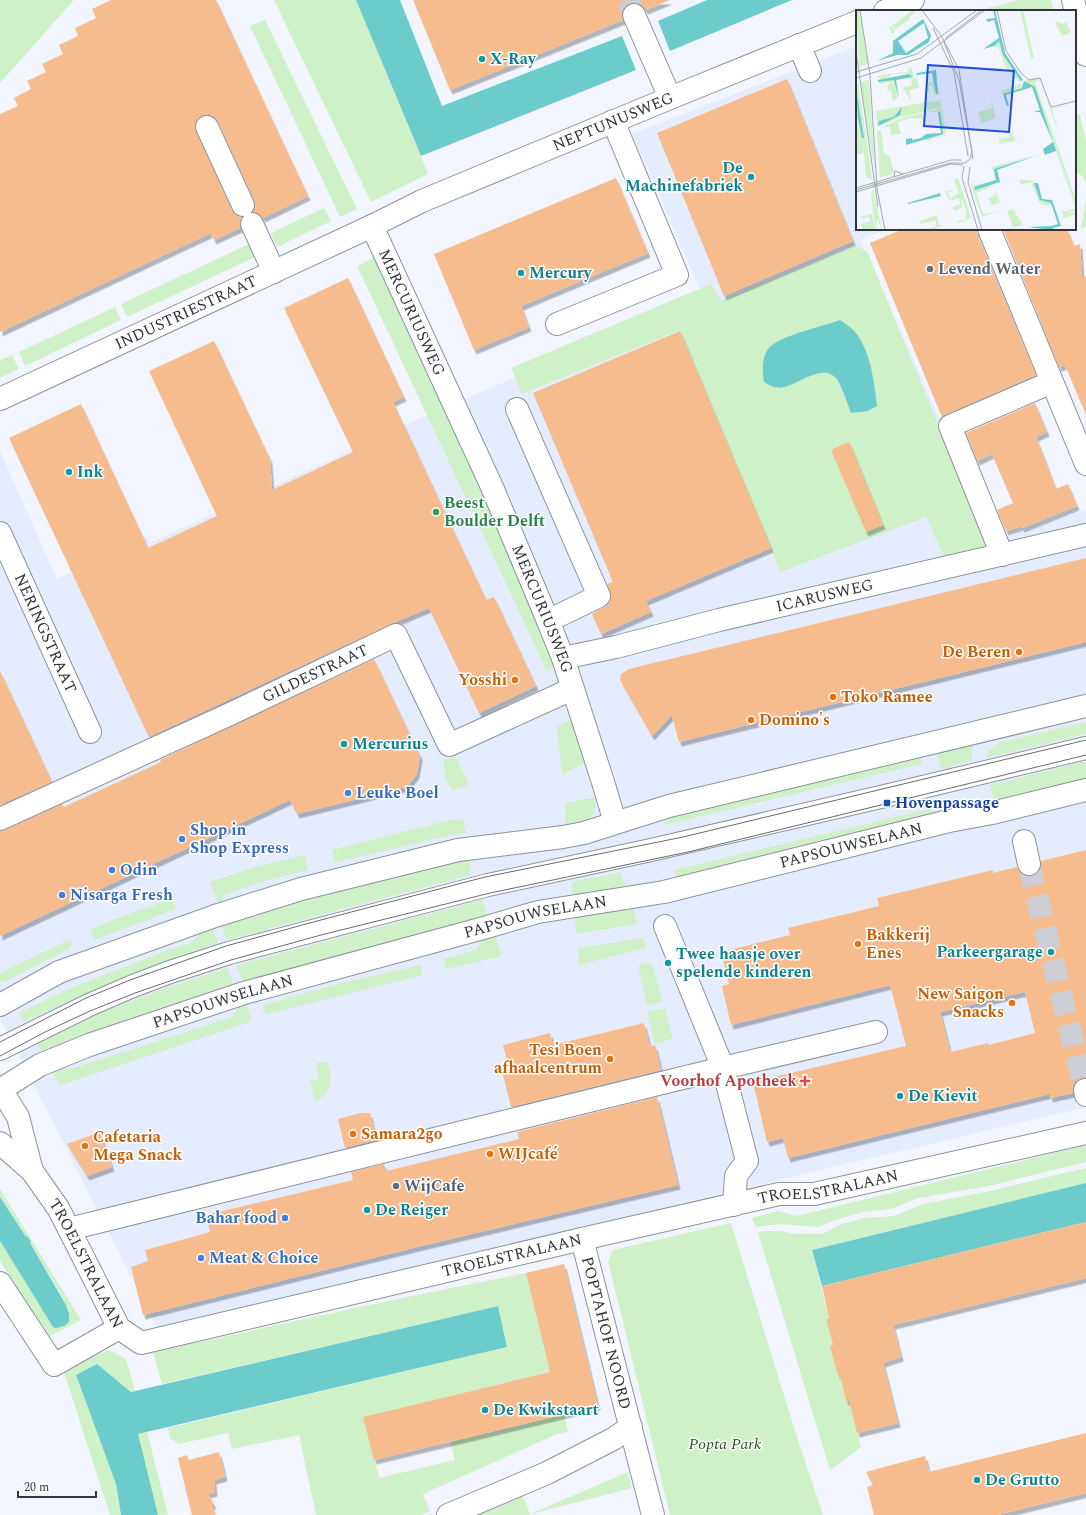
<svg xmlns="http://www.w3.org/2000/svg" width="1086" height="1515" font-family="Spectral,serif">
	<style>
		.built { fill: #e5ecfe }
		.green { fill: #cff1c7; fill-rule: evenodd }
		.water { fill: #6ccccc }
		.building { fill: #f7bc8e; fill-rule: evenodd; filter: url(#shadow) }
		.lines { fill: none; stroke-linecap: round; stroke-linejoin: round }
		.minor-tunnel { stroke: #ccced6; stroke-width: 22; stroke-dasharray: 22 11; stroke-linecap: butt }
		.minor-casing { stroke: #8d929b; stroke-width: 24 }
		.minor { stroke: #fff; stroke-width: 22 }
		.tram { stroke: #686a6f; stroke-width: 1 }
		.culture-dot { fill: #0f9aa8; stroke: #fff; stroke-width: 1.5 }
		.worship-dot { fill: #6b7280; stroke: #fff; stroke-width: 1.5 }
		.leisure-dot { fill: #2e9e5b; stroke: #fff; stroke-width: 1.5 }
		.food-dot { fill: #e8710a; stroke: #fff; stroke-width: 1.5 }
		.shop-dot { fill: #3f7fe0; stroke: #fff; stroke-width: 1.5 }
		.transit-dot { fill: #1a4fb4; stroke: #fff; stroke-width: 1.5 }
		.health-dot { fill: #e0444e; stroke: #fff; stroke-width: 1.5 }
		.service-dot { fill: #5c6f8a; stroke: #fff; stroke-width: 1.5 }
		.labels { text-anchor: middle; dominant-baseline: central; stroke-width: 3; stroke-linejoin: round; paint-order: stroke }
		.culture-label { font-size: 16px; font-weight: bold; fill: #0d838f; stroke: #fff; text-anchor: start }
		.street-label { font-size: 16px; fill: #323438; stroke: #fff }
		.worship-label { font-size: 16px; font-weight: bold; fill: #5b616d; stroke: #fff; text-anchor: start }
		.leisure-label { font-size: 16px; font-weight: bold; fill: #27864d; stroke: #fff; text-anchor: start }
		.food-label { font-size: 16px; font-weight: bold; fill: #c56008; stroke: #fff; text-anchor: start }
		.shop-label { font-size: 16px; font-weight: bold; fill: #366cbe; stroke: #fff; text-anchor: start }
		.transit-label { font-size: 16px; font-weight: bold; fill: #164399; stroke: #fff; text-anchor: start }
		.health-label { font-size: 16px; font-weight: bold; fill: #be3a42; stroke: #fff; text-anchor: end }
		.service-label { font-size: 16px; font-weight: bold; fill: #4e5e75; stroke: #fff; text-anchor: start }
		.park-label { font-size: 16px; font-style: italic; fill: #276016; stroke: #fff }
		.inset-road { fill: none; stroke: #a5a8af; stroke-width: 1 }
		.view { fill: #1d4ed8; fill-opacity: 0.15; stroke: #1d4ed8; stroke-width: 2 }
		.inset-edge { fill: none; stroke: #323438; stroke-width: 2 }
	</style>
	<defs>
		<filter id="shadow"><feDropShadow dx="2.5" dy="4.5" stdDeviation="0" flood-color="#0004"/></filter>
	</defs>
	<rect width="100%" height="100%" fill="#f2f5fe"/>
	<path class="built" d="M857,46V229H888L860,240L994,541L1086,510V1107L157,1328L0,1018V451L57,579L146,536L150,543L438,410L704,298L632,134Z"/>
	<path class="green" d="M0,0H74L0,83Z
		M274,0H356L428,174L371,202Z
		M1020,0H1051L1054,11H988L987,8Z
		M265,20L357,209L340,217L250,26Z
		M1075,113L1080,115L1086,140V184L1084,178L1075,171Z
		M1086,200V227L1081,228Z
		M324,208L331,221L277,247L271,233Z
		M249,244L255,257L127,317L121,304Z
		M854,246L867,251L990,551L947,562L926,517L780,572L680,330L522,394L511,368L711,284L721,301ZM819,373L873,374L851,413L837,379L830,374Z
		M376,257L514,559L555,667L547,671L357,266Z
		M115,307L121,320L25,366L19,352Z
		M12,355L19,369L0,378V360Z
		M573,719L586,763L562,774L557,726Z
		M1086,722V734L986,758L989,750L998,743Z
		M974,743L972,749V761L941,769L937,752Z
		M455,756L469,784L464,787L453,790L446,781L443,761Z
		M920,756L922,764L664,825L663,819Z
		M1086,761V780L994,801L990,785Z
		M596,797C596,807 594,814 589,822L566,829L565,803Z
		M933,808L934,816L677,878L674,870Z
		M463,819L466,833L448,836L341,861L335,863L332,850L449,820Z
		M305,855L308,870L260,882L224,895L222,903L219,905L210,882L255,867Z
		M469,856L471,875L227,940L219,919Z
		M620,872L627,890L573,897L572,882Z
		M172,899L176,909L95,940L90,930L128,914Z
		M482,900L490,922L245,987L236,965Z
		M632,902L637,924L576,934L574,912Z
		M211,924L218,943C150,966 89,991 24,1022L19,1013L73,987L184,944L187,946Z
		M495,935L501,953L499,957L445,969L444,959L476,950L483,938Z
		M643,938L646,948L579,965L578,948Z
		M71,939L72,943L69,949L2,983L0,980V973Z
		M645,963H651L663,1001L647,1006L638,966Z
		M421,965L422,975L267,1014L263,1010L264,1005L337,984Z
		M227,968L236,990L43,1054L36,1043C66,1029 95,1015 126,1003C159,989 193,979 227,968Z
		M245,1001L251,1018L250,1022L61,1085L51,1071L58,1067L70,1069L232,1017L241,1002Z
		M665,1008L673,1039L655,1044L647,1012Z
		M327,1062C334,1076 332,1095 315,1101L310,1081L319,1080L316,1063Z
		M1086,1145V1162L989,1186L918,1198L891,1209L863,1212L838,1219L818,1227L780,1224L756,1227L752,1218L778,1211L797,1216Z
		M1086,1168V1183L812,1250L829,1318L826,1319L833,1345L831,1346L838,1375H840L846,1401H849L861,1447L830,1470L758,1233L763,1231H779L796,1234H822L842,1224L864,1218L894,1216L923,1204L990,1191Z
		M0,1189L81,1320L48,1337L0,1261V1241L53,1327L60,1326L69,1322V1314L62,1296L26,1237L0,1197Z
		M731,1223L794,1428L823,1515H670L608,1261L613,1250Z
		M526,1273L550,1372L364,1417L379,1478L455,1460L450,1442L564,1414L568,1432L557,1434L423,1494L430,1511L421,1515H316L299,1435L232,1449L228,1433L179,1444L170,1438L168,1428L507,1347L498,1306L162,1384L153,1352L397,1299Z
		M109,1350L126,1359L135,1391L131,1392L97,1364L76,1375L116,1484L121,1515H110L63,1369Z
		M147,1432L168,1515H158L137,1434Z
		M628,1472L632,1488L527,1515H478L477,1510L522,1494L530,1514Z"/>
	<path class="water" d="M356,0H400L442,106L622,36L636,70L421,156Z
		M707,0H792L670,51L658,21Z
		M840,320C845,324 851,327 855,332C871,352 874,381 877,406L868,411L851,413C848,405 841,384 836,378C822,363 799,384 784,387C777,389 770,386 764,382C762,370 761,354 772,345C785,335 823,326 840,320Z
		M1086,1183V1222L822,1286L812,1250Z
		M0,1197L26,1237L27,1236L31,1242L30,1243L66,1305L69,1314V1322L64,1326L56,1328L53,1327L0,1241Z
		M498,1306L507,1347L138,1434L158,1515H121L116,1484L76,1375L97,1364L131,1392Z"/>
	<path class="building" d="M111,0H216L308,196L263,218L259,214L253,212L255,206L254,200L218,122L214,117L209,115L202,116L197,120L195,126L196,132L232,210L236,215L242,217L240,222V228L214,240L211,233L0,332V114L18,106L14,98L31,89L27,81L46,72L42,64L63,54L59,45L78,36L75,28L96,18L92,9Z
		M413,0H670L646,10L641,5L635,3H629L624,8L622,14L623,20L450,90Z
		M787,79L853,241L724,296L657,133Z
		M616,178L648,253L521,306L529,327L474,350L434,254Z
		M903,229H977V234L1036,375L950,413L941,415L870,243Z
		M1003,229H1067L1074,246L1080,244L1082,278L1086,276V415L1065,365L1059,367Z
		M348,278L404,397L393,402L486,600L494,597L536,686L479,713L429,608L391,624L149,737L9,438L81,404L148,548L217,516L149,371L214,341L270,459L272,490L353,452L284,308Z
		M680,331L771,548L646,601L651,612L601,634L592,614L604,607L609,603L611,597L607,584L613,582L533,393Z
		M1035,403L1047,432L1036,437L1056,489L1068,484L1077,506L1022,528L1021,526L1006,531L997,510L1013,503L992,454L977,461L966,433Z
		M849,442L883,525L866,532L831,450Z
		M1086,558V642L679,742L672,715L652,736L620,680L621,674L629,669Z
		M374,659L420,756L417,774L407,787L297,814L290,800L0,936V831L5,830L62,804L64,807L161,762L160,760Z
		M0,671L52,782L0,805Z
		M1086,850V1078H1082L1076,1081L1073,1086V1093L1050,1098V1094L788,1158L783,1138L767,1142L753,1082L906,1046L890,985L731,1025L722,986L729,984L721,952L790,935L788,928L879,906L877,898L993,870V873L1017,867L1020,872L1025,876H1032L1037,873L1041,868V861ZM1025,992L1035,1033L989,1045L988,1043L950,1052L940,1012Z
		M644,1023L650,1047L655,1045L661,1070L511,1107L502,1071L509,1069L503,1045L550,1033L553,1045Z
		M657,1097L678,1185L421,1246L143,1315L131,1267L148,1261L145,1250L210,1232L206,1215L353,1180L351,1172L384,1164L386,1171L519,1139L517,1132Z
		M361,1113H370L376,1140L345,1148L338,1119Z
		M100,1132L112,1167L87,1176L67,1144Z
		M1086,1222V1278L893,1325L901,1357L883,1363L898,1423L857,1433L849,1401H846L840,1375L838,1376L830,1346L833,1345L826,1319L829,1318L822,1286Z
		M564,1264L598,1406L374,1460L363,1417L550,1372L526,1273Z
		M1086,1433V1493L997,1515H874L867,1487L873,1485L866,1472L925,1456L929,1472Z
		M219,1452L225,1477L214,1480L215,1492L208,1494L214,1505H211L216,1515H192L178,1458L187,1455L189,1460Z"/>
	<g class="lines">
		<path class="minor-tunnel" d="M628,0L634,15
			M1029,864L1085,1090"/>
		<g class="minor-casing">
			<g id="minor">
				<path d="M1073,0L1086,55"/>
				<path d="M885,11L913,0"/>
				<path d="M634,15L670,98"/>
				<path d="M799,45L810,71"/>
				<path d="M207,127L243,205"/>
				<path d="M252,224L274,272"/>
				<path id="s1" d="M372,226L492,487L548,621L563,658L603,782L615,822"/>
				<path d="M989,229L1086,464"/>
				<path d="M557,324L677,275L613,121"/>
				<path id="s2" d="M0,399L372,226L422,201L670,98L857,22"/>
				<path d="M517,409L599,596L548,621"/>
				<path id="s3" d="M0,533L90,732"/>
				<path d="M1002,555L950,426L1052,382"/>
				<path id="s4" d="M563,658L616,647L719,620L1086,535"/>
				<path id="s5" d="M0,819L228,715L396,635L449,745L572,689"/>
				<path d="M1024,841L1029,864"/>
				<path d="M665,926L723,1068L747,1161L736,1176L734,1205"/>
				<path d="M0,1005L59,972L215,916L301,889L458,850L563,837L584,833L669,806L1086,706"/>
				<path d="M0,1049L89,1005L133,986L170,972L229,953L488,885L651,850L885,796L1086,748"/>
				<path d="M0,1088L18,1117L32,1171"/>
				<path id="s6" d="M0,1090L40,1065L89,1045L244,993L480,929L538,912L664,892L949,821L992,813L1086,790"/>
				<path d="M1085,1090L1086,1095"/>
				<path id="s7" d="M0,1143L32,1171L58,1208L69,1229L119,1328L141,1343L582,1239L779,1194H814L1086,1133"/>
				<path d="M69,1229L723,1068L876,1032"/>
				<path id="s8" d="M582,1239L653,1515"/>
				<path d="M0,1283L54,1365L119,1328"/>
				<path d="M448,1515L547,1473L613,1439L631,1427"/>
			</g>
		</g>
		<use href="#minor" class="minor"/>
		<path class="tram" d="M0,1042L86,998L130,980L226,946L317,921L485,877L683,837L1086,740
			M0,1056L45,1032L90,1011L135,993L231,960L321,935L490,893L688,852L1086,755"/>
	</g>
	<g class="culture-dot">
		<circle cx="482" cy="59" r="4"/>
		<circle cx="751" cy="177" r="4"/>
		<circle cx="521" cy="273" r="4"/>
		<circle cx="69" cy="472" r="4"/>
		<circle cx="344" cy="744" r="4"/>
		<circle cx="1051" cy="952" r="4"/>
		<circle cx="668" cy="963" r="4"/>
		<circle cx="900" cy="1096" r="4"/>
		<circle cx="367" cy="1210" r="4"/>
		<circle cx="485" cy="1410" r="4"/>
		<circle cx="977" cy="1480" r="4"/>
	</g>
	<circle class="worship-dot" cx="930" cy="269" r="4"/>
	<circle class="leisure-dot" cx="436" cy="512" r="4"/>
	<g class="food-dot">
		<circle cx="1019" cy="652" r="4"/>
		<circle cx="515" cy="680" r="4"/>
		<circle cx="833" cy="697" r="4"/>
		<circle cx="751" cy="720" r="4"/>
		<circle cx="858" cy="944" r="4"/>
		<circle cx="1012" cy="1003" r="4"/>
		<circle cx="610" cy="1059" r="4"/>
		<circle cx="353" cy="1134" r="4"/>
		<circle cx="85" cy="1146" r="4"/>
		<circle cx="490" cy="1154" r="4"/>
	</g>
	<g class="shop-dot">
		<circle cx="348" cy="793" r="4"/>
		<circle cx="182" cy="839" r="4"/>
		<circle cx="112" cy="870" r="4"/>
		<circle cx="62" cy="895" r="4"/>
		<circle cx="285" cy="1218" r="4"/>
		<circle cx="201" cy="1258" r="4"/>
	</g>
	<rect class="transit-dot" x="883" y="799" width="8" height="8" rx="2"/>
	<path class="health-dot" d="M803 1075h4v4h4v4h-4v4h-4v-4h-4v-4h4z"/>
	<circle class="service-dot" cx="396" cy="1186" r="4"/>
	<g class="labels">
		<g class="culture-label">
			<text x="490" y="59">X-Ray</text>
			<text x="743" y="168" text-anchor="end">De<tspan x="743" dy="18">Machinefabriek</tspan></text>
			<text x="529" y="273">Mercury</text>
			<text x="77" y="472">Ink</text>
			<text x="352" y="744">Mercurius</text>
			<text x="1043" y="952" text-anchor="end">Parkeergarage</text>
			<text x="676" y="954">Twee haasje over<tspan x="676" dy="18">spelende kinderen</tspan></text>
			<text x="908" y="1096">De Kievit</text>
			<text x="375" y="1210">De Reiger</text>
			<text x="493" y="1410">De Kwikstaart</text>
			<text x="985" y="1480">De Grutto</text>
		</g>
		<g class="street-label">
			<text stroke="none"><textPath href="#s2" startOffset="673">NEPTUNUSWEG</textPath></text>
			<text stroke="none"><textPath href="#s1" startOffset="95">MERCURIUSWEG</textPath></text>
			<text stroke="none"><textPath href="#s2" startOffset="205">INDUSTRIESTRAAT</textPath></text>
			<text stroke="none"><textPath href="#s4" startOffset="269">ICARUSWEG</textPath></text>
			<text stroke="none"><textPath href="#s1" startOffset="419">MERCURIUSWEG</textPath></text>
			<text stroke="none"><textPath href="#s3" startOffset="110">NERINGSTRAAT</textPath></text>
			<text stroke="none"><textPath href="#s5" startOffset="347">GILDESTRAAT</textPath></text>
			<text stroke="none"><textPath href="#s6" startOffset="889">PAPSOUWSELAAN</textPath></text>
			<text stroke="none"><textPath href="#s6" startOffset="565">PAPSOUWSELAAN</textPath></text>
			<text stroke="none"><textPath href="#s6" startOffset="241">PAPSOUWSELAAN</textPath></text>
			<text stroke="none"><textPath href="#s7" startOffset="954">TROELSTRALAAN</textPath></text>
			<text stroke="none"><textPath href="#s7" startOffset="630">TROELSTRALAAN</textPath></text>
			<text stroke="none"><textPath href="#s7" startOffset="150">TROELSTRALAAN</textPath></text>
			<text stroke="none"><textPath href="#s8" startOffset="97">POPTAHOF NOORD</textPath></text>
		</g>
		<g class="worship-label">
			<text x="938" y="269">Levend Water</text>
		</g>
		<g class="leisure-label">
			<text x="444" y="503">Beest<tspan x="444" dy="18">Boulder Delft</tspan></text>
		</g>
		<g class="food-label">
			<text x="1011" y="652" text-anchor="end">De Beren</text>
			<text x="507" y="680" text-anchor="end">Yosshi</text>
			<text x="841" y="697">Toko Ramee</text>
			<text x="759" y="720">Domino's</text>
			<text x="866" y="935">Bakkerij<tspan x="866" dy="18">Enes</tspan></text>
			<text x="1004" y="994" text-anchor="end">New Saigon<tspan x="1004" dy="18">Snacks</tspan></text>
			<text x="602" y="1050" text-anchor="end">Tesi Boen<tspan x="602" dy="18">afhaalcentrum</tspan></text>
			<text x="361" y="1134">Samara2go</text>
			<text x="93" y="1137">Cafetaria<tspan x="93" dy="18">Mega Snack</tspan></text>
			<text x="498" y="1154">WIJcafé</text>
		</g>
		<g class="shop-label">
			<text x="356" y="793">Leuke Boel</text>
			<text x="190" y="830">Shop in<tspan x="190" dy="18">Shop Express</tspan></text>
			<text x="120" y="870">Odin</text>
			<text x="70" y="895">Nisarga Fresh</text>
			<text x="277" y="1218" text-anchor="end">Bahar food</text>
			<text x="209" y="1258">Meat &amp; Choice</text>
		</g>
		<g class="transit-label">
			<text x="895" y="803">Hovenpassage</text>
		</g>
		<g class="health-label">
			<text x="797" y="1081">Voorhof Apotheek</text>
		</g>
		<g class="service-label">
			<text x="404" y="1186">WijCafe</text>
		</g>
		<g class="park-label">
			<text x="725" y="1444">Popta Park</text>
		</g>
	</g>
	<g transform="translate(856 10)">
		<rect width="220" height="220" fill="#f2f5fe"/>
		<path d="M0,0H3L12,54L3,57ZM57,0L59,3L53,7L54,9L38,20V16L36,17L39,22L37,24L33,18ZM164,0H167L178,48L175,49ZM202,11L205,14L210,12L215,23L206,26L199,12ZM143,31L147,45L165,71L163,72L149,56L142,36L138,37V34ZM55,57L58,67L54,70V67H57L53,64L56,63L35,64L33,67L30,64L51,62ZM29,64L33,68L23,70V72L38,70L41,86L40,70L43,68L41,71L43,86L37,91L35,81H31L33,72L24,74L20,70L25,69L20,67ZM79,64L84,85L78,86L76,76H73L75,87L68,73L76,72L77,65L80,84H82ZM61,67L63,78L53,80L55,92L47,77L55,75L56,69ZM181,68L183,69L184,71L195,99L220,91L196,100L205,130L184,70L179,72L220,190V200L210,203L220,202V204L208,208L206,202L220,198L179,77L168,71ZM13,70L19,162L4,72ZM2,72L14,153L16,170L10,167L7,133V143L0,145V108L6,130L1,107L2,104L8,127L0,78ZM165,73L166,78L146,84L145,81ZM135,88L140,108L123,114L125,111L122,102L136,98ZM84,90L86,97L45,107L21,117L20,101ZM86,98L90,124L70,131L69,129L87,124L84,102H72ZM66,103L67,109L55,108L42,112L45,124L35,125L34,117H26L46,108ZM25,120L28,143L34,147L38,163L24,168L21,121ZM157,122L159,131L143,133V129L154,127L151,123ZM179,145L138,159L140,170L136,157ZM102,168L115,208L102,213L101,211L110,209L107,200L109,206L111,204L108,194L105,189L106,198L98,201L97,197L104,194L103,188L93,191L89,181L96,180L98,184L95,181L92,182L94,189L105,182L103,183L98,170ZM163,169L177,171L184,190L194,192L196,196L184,194L175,172L165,175ZM138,170L118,178L140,175L120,183L127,203L130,204L145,200L126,207L114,172L117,176ZM138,178L144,192L134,196L136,194L132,188L140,185ZM17,179L20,193L26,220L21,209L20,220L18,210L15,184ZM157,199L167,215L149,220L157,217L151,201ZM16,204L19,220H7L5,214L15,211L13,207L5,209L4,207ZM81,205L83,215L87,216L77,220H67L81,216L79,210L65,214L64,211Z" fill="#cff1c7"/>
		<path d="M137,0H139L149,43L167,70L165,71L147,45L143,31L138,36L113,43L127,39L143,28L138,10L132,12L130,9L139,8ZM67,9L75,25L73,32L52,45H41L21,51L37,43V31ZM68,13L72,28L50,43L42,31ZM80,60L82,84H80L76,63L60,65L61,63ZM53,64L57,67L40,70L42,86L38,70L23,72L22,70ZM168,71L179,77L219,198L200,141L189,145L187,139L197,132L184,102H178L184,100L176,77L150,85L153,96H151L147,84L166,78ZM0,78L8,128H6L2,109ZM46,97L44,105L22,116L23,111L38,107ZM82,102H84L87,124L50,135V129L56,128V130L65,128L70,124L85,123ZM182,145L141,160L144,172L119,180L118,177L140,170L138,159ZM178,173H182L186,189L196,190L205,216L197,218V220L171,217L195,216L202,214L195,193L184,190ZM84,183L85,186L52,194V193Z" fill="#6ccccc" fill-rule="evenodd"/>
		<path class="inset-road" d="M4,0L14,65L21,179L29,220M66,0L86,27L103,60L117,149M141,0L150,41L165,63L173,70L184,68L195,97L220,91M77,18L98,62L112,146M0,41L22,197M0,62L61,44L121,0M0,68L65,48L129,0M108,156L106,168L122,220M114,157L112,172L126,220M38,167L39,161L47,164M0,178L95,150H106M0,180L94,153H109L114,149L116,142L103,70L88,32L91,27L126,0M0,182L95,154L107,155"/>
		<path class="view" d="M72,55L158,61L153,122L68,116Z"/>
		<rect width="220" height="220" class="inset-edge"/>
	</g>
	<path d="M18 1491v6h78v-6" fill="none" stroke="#323438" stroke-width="2"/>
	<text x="24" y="1491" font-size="12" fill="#323438" stroke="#ffffff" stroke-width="3" paint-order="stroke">20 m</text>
</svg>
